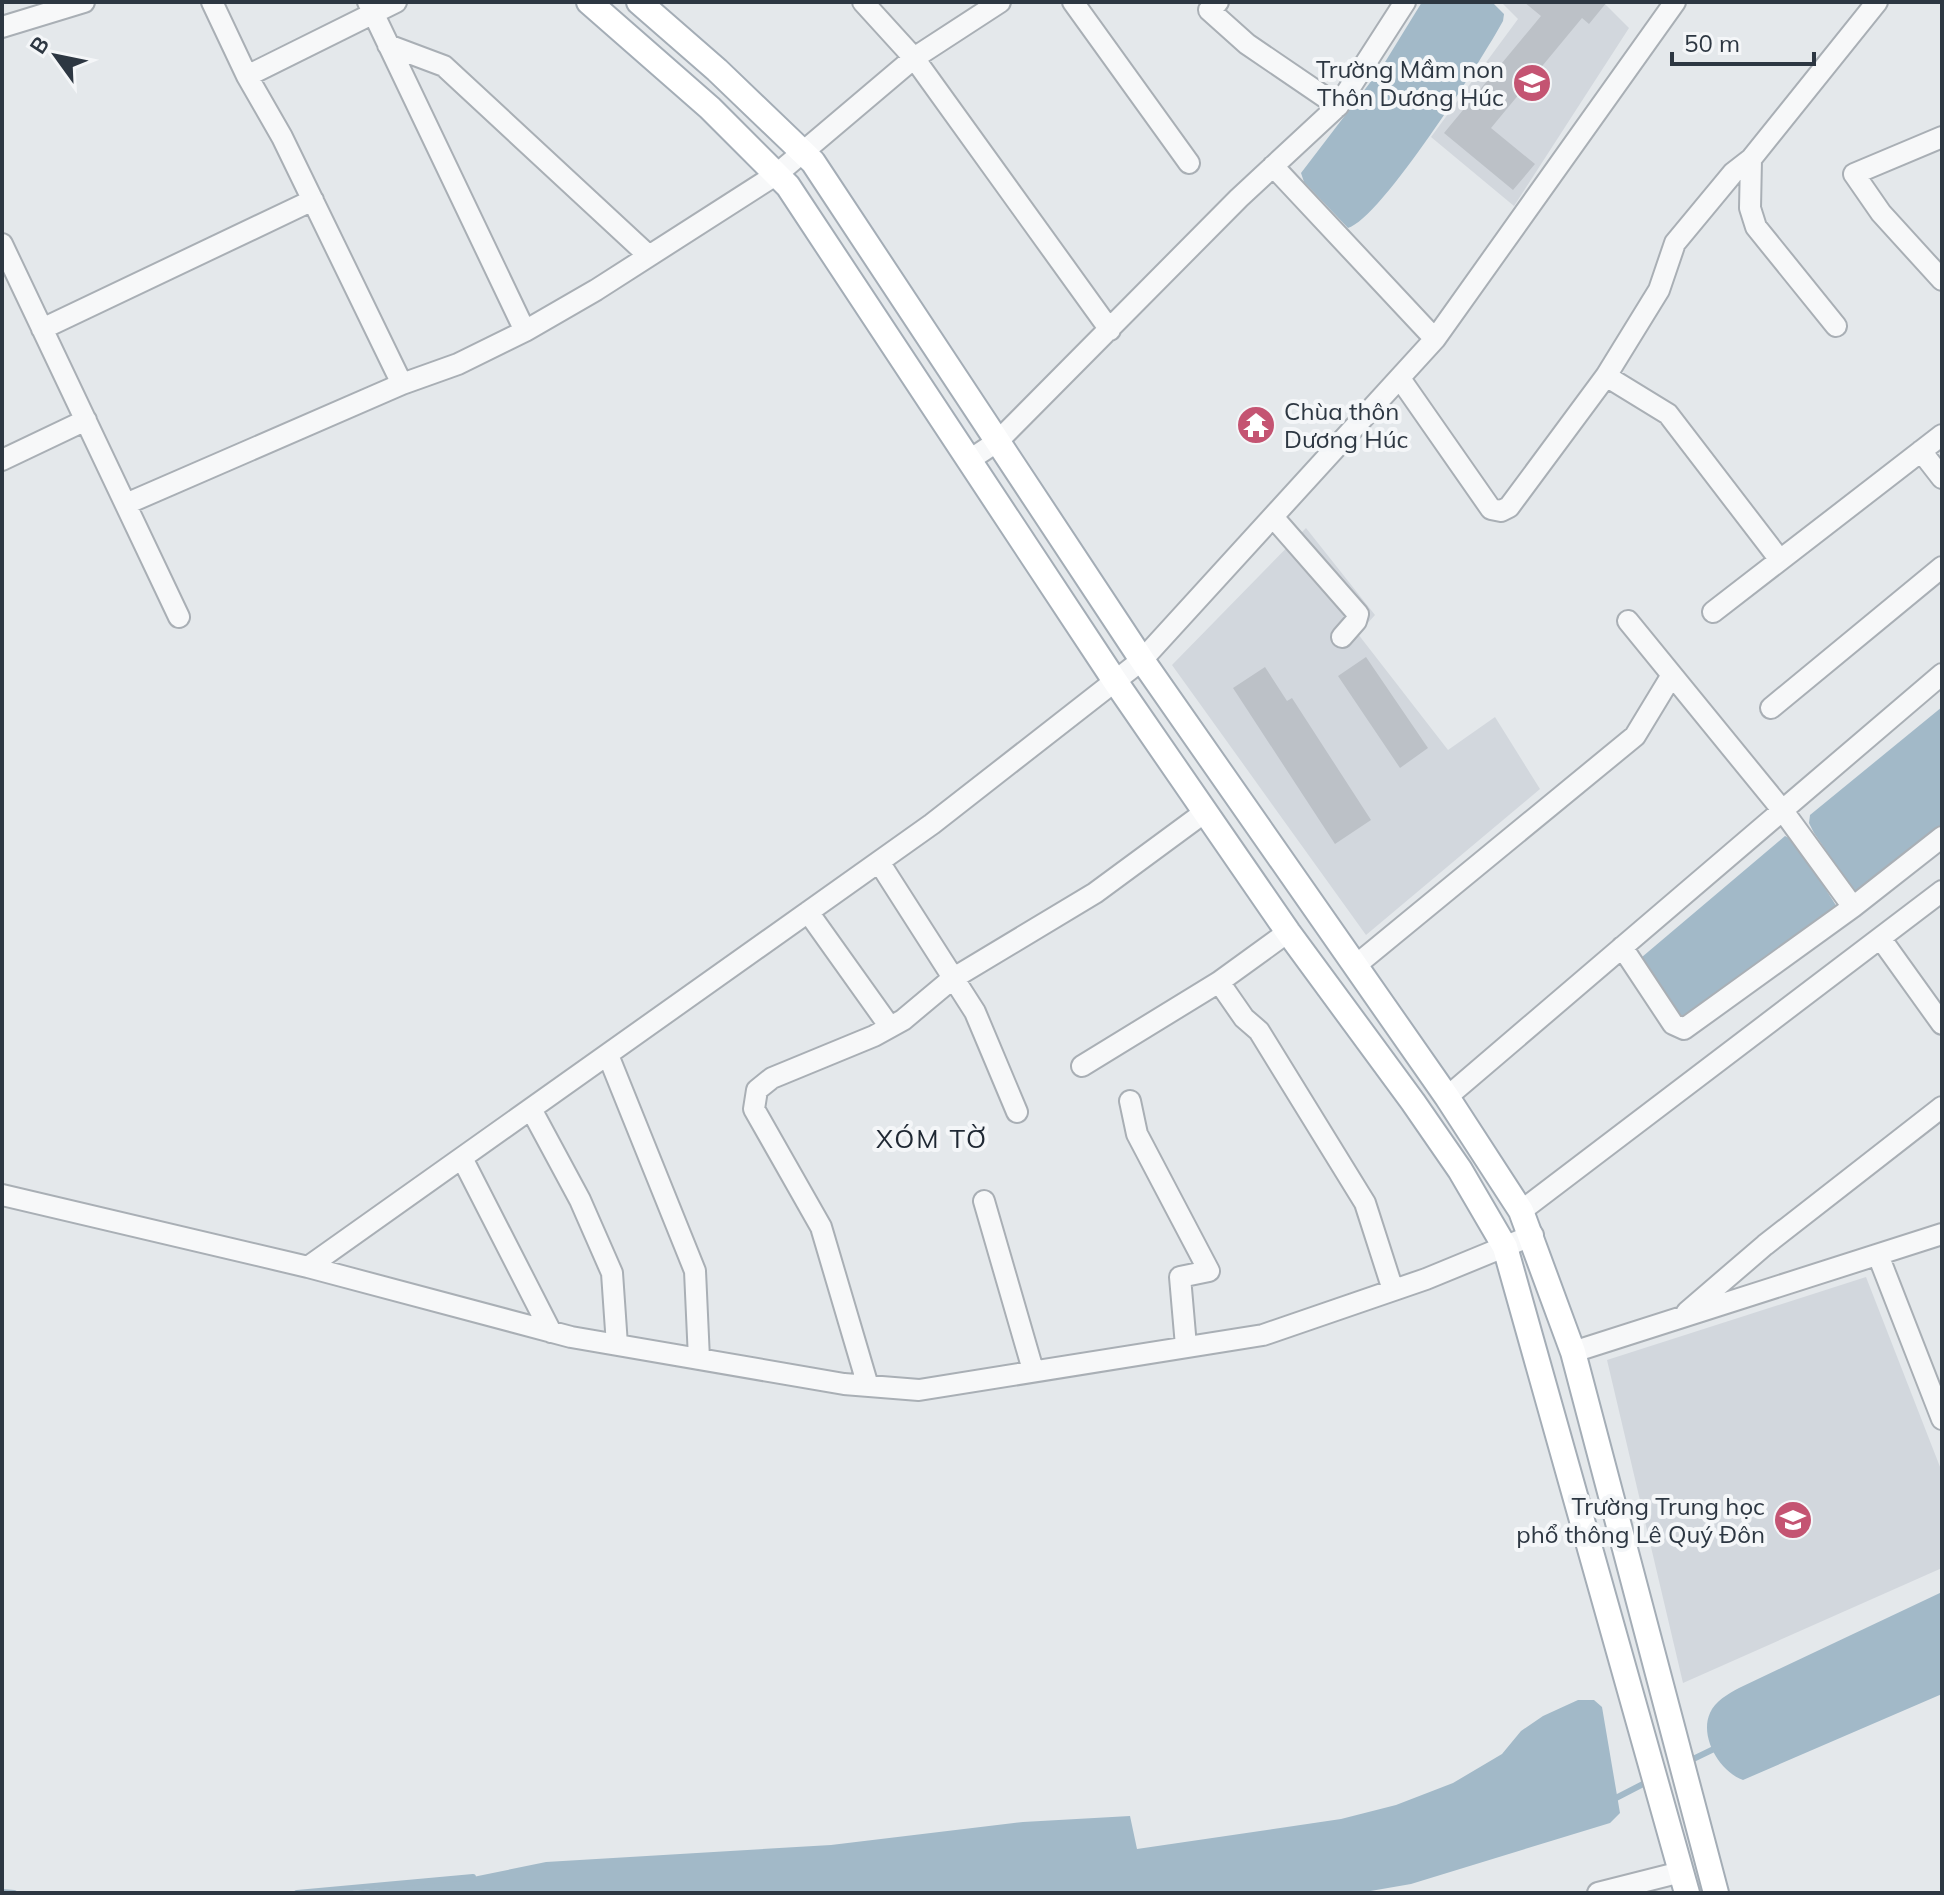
<svg xmlns="http://www.w3.org/2000/svg" width="1944" height="1895" font-family="Mulish,sans-serif">
	<style>
		.built { fill: #d2d7dd }
		.water { fill: #a2b9c8 }
		.lines { fill: none; stroke-linecap: round; stroke-linejoin: round }
		.stream { stroke: #a2b9c8; stroke-width: 6 }
		.building { fill: #bcc1c7 }
		.minor-casing { stroke: #a9afb5; stroke-width: 24 }
		.major-casing { stroke: #a4adb6; stroke-width: 28 }
		.minor { stroke: #f7f8f9; stroke-width: 20 }
		.major { stroke: #fff; stroke-width: 24 }
		.labels { text-anchor: middle; dominant-baseline: central; stroke-width: 8; stroke-linejoin: round; paint-order: stroke }
		.poi-label { font-size: 24px; fill: #2d3742; stroke: #f4f6f8; text-anchor: end }
		.neighbourhood-label { font-size: 26px; letter-spacing: 2px; fill: #1f2833; stroke: #f4f6f8 }
	</style>
	<rect width="100%" height="100%" fill="#e4e8eb"/>
	<path class="built" d="M1501,2H1603L1629,28L1514,206L1431,137L1518,19Z
		M1306,528L1375,615L1358,634L1448,750L1495,717L1540,789L1366,935L1172,665Z
		M1866,1277L1942,1472V1568L1683,1683L1607,1360Z"/>
	<path class="water" d="M1422,2H1492L1504,14L1503,21C1483,58 1381,219 1348,228L1304,182L1301,173L1382,67Z
		M1942,707V830L1858,892L1854,891L1814,833L1809,823L1810,815Z
		M1785,836L1795,841L1837,907L1681,1019L1641,961L1642,957Z
		M1942,1592V1694L1743,1780C1720,1772 1699,1737 1710,1713C1715,1701 1728,1694 1739,1688Z
		M1578,1700H1594L1602,1707L1620,1813L1610,1823L1411,1884L1359,1893H336L473,1877L546,1862L831,1845L1023,1822L1130,1816L1137,1849L1341,1819L1396,1805L1453,1783L1502,1754L1521,1731L1543,1716Z"/>
	<g class="lines">
		<path class="stream" d="M1687,1762L1720,1746
			M1614,1799L1645,1783
			M2,1892L14,1893
			M297,1893L473,1877"/>
	</g>
	<path class="building" d="M1524,2H1607L1589,24L1582,18L1491,128L1535,164L1513,190L1444,133L1541,16Z
		M1366,657L1428,748L1400,768L1338,676Z
		M1265,667L1287,701L1292,698L1371,820L1335,844L1233,688Z"/>
	<g class="lines">
		<g class="minor-casing">
			<path id="minor" d="M212,2L247,76L282,137L402,384
				M368,2L525,331
				M863,2L914,58L1110,330
				M1073,2L1189,163
				M1218,2L1209,10L1247,44L1338,106
				M2,27L84,2
				M388,45L444,66L649,256
				M247,76L396,2
				M1942,137L1854,174L1881,213L1942,280
				M1751,159L1750,208L1756,227L1836,326
				M1273,166L1435,339
				M2,244L179,617
				M42,329L313,200
				M1606,376L1668,414L1780,560
				M1401,380L1491,509L1501,511L1509,507L1606,376L1659,290L1675,243L1733,173L1751,159L1877,2
				M1921,451L1942,478
				M971,459L998,441L1239,198L1338,106L1405,2
				M2,460L86,420
				M126,504L402,384L458,364L525,331L596,290L777,174L914,58L1000,2
				M1273,517L1358,614L1356,621L1342,637
				M1713,612L1942,435
				M1628,621L1783,811L1853,907
				M1771,708L1942,567
				M879,862L975,1012L1017,1112
				M808,912L890,1027
				M1881,939L1942,1024
				M1622,947L1673,1024L1684,1029L1853,907L1942,837
				M1355,966L1635,736L1672,675
				M1219,982L1244,1018L1259,1031L1365,1203L1393,1290
				M608,1055L695,1271L699,1359
				M1082,1066L1219,982L1288,932
				M1447,1097L1942,674
				M1130,1101L1137,1134L1209,1271L1180,1277L1186,1346
				M531,1109L580,1200L612,1273L617,1345
				M462,1158L551,1332
				M2,1195L308,1267L571,1337L844,1384L919,1390L1263,1335L1426,1279L1533,1235
				M984,1201L1033,1370
				M1521,1211L1942,891
				M1878,1255L1942,1419
				M308,1267L932,824L1142,660L1435,339L1675,2
				M1687,1312L1765,1245L1942,1107
				M1573,1352L1942,1234
				M868,1386L821,1227L754,1109L757,1090L772,1078L874,1036L903,1020L952,979L1095,893L1205,812
				M1598,1893L1681,1872"/>
		</g>
		<g class="major-casing">
			<path id="major" d="M589,2L710,108L788,186L1115,681L1288,932L1413,1102L1460,1170L1505,1247L1687,1893
				M639,2L717,70L813,162L1142,660L1447,1097L1521,1211L1573,1352L1716,1893"/>
		</g>
		<use href="#minor" class="minor"/>
		<use href="#major" class="major"/>
	</g>
	<defs>
		<g id="school-disc" transform="scale(2)"><circle r="9.5" fill="#c45472" stroke="#f4f6f8"/><path d="M0-5L7-2L0 1L-7-2ZM-4 1L0 2.5L4 1V4Q0 6-4 4Z" fill="#fff"/></g>
		<g id="temple-disc" transform="scale(2)"><circle r="9.5" fill="#c45472" stroke="#f4f6f8"/><path d="M0-6L5-2H3V0L6.5 2.5H4V6H1.5V3h-3V6H-4V2.5H-6.5L-3 0V-2H-5Z" fill="#fff"/></g>
	</defs>
	<g fill-rule="evenodd">
		<use href="#school-disc" x="1532" y="83"/>
		<use href="#temple-disc" x="1256" y="425"/>
		<use href="#school-disc" x="1793" y="1520"/>
	</g>
	<g class="labels">
		<g class="poi-label">
			<text x="1504" y="69">Trường Mầm non<tspan x="1504" dy="28">Thôn Dương Húc</tspan></text>
			<text x="1284" y="411" text-anchor="start">Chùa thôn<tspan x="1284" dy="28">Dương Húc</tspan></text>
			<text x="1765" y="1506">Trường Trung học<tspan x="1765" dy="28">phổ thông Lê Quý Đôn</tspan></text>
		</g>
		<g class="neighbourhood-label">
			<text x="932" y="1138">XÓM TỜ</text>
		</g>
	</g>
	<rect width="1944" height="1895" fill="none" stroke="#2d3742" stroke-width="8"/>
	<g transform="translate(56 56) rotate(303)" stroke="#f4f6f8" stroke-width="6" paint-order="stroke">
	<path d="M0-6L14 30L0 20L-14 30Z" fill="#2d3742"/>
	<text y="-12" font-size="22" font-weight="bold" text-anchor="middle" fill="#2d3742">B</text>
	</g>
	<path d="M1672 52v12h142v-12" fill="none" stroke="#2d3742" stroke-width="4"/>
	<text x="1684" y="52" font-size="24" fill="#2d3742" stroke="#f4f6f8" stroke-width="6" paint-order="stroke">50 m</text>
</svg>
